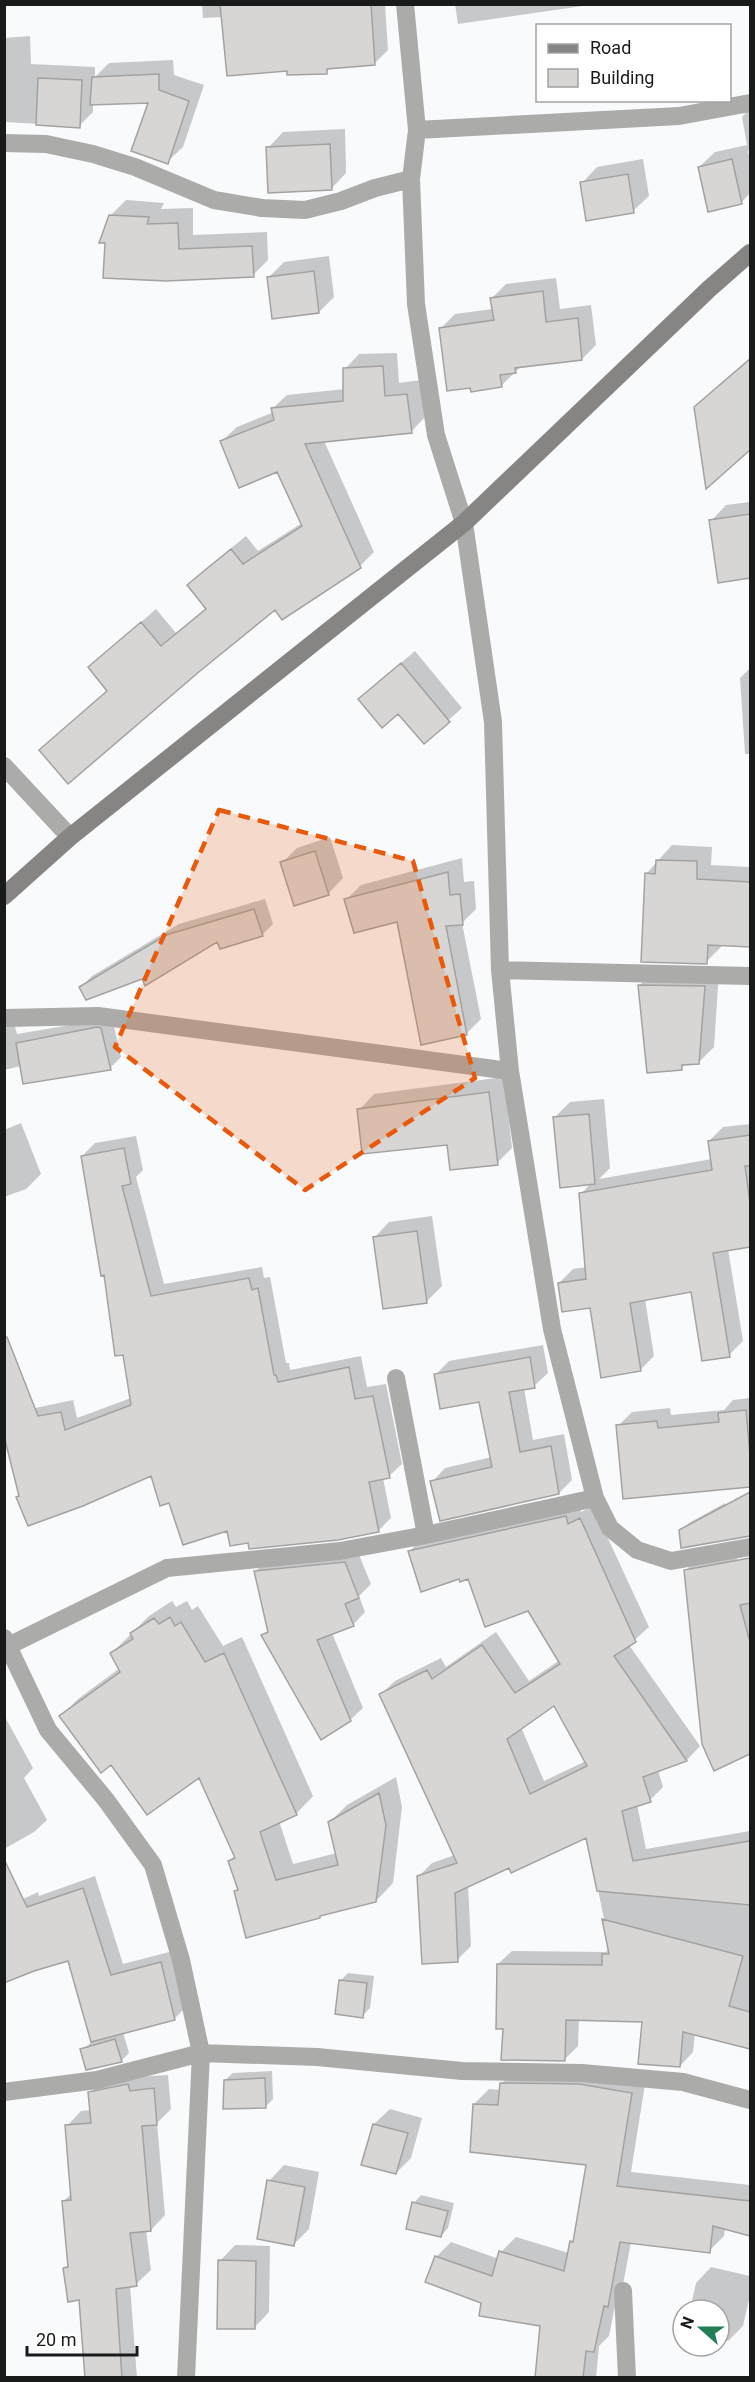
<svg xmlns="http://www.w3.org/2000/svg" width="755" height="2382" font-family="Roboto,sans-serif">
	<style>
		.shadow { fill: #0003; fill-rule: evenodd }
		.building { fill: #d8d6d5; stroke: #a4a2a1; stroke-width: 1.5; fill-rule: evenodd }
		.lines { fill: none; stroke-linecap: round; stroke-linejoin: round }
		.street { stroke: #ababaa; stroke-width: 18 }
		.secondary { stroke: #868584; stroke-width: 18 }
		.marked { fill: #e8590c; fill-opacity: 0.2; stroke: #e8590c; stroke-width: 4.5; stroke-dasharray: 12 8; stroke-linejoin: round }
	</style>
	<rect width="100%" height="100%" fill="#f9fafc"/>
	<path class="shadow" d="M202,4H385L388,50L375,63L331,67L326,72L289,69L222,17L203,18Z
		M455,4H597L458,24Z
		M30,36L31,64L95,67V77L109,63L173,60L174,75L204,85L183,147L167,162L150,101L93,103V112L79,126L4,122V38Z
		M750,108V151H748L750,161V193L741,203L699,167L715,152L747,145L742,117Z
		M345,129L346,173L331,189L268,148L283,132Z
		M643,159L649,196L633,211L582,183L597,167Z
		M126,200L164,203L161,209L193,208V235L267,232L268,260L253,275L166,279L110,216Z
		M329,256L334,297L319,312L269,277L284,262Z
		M556,278L560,309L591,305L596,345L582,359L521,366L501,386L441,328L455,314L493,309L492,298L506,284Z
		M397,353L399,383L421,380L425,417L411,432L324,441L374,552L360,566L276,607L69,782L41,750L108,690L90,667L156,609L176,633L207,607L189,585L203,571L246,536L258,551L302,523L278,470L222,441L237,427L274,412L272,409L287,395L345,389V369L359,354Z
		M750,358V448L707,486L696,408Z
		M750,502V577L719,581L711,521L726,505Z
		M415,651L462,708L424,742L373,687Z
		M750,668V754H745L740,678Z
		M330,837L343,878L328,894L282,863L297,848Z
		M672,845L712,847L711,865L750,867V945L721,944V947L706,962L646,874Z
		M462,858L464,882L474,881L476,909L462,923L481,1019L466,1034L399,921L346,900L361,885Z
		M265,899L273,924L262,935L218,940L142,978L81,987L92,976L179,924Z
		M654,970L719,972L714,1047L699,1062L686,1063L682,1068L640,985Z
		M112,1018L121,1057L110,1068L21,1066L4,1070V1022L13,1019L17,1034Z
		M504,1077L512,1148L497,1163L359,1110L374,1094Z
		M604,1099L610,1168L599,1179L712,1159L709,1141L723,1127L750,1124V1244L728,1249L743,1341L729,1355L692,1290L645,1299L654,1356L640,1370L591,1306L559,1283L573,1269L587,1267L581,1194L591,1183L555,1117L570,1102Z
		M21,1123L41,1174L26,1189L4,1197V1130Z
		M136,1136L143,1170L136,1177L164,1284L262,1267L264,1278L270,1277L286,1363H289L290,1370L361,1356L367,1387L386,1384L402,1464L389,1476L383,1478L391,1518L378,1531L249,1541L229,1529L170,1501L152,1473L20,1496L26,1410L73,1400L77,1418L131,1398L124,1353L105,1272L82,1156L95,1143Z
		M432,1216L442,1286L427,1301L374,1238L389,1222Z
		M543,1345L548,1373L534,1386L524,1388L533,1440L564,1434L572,1480L559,1493L432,1482L445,1468L492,1457L481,1400L436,1374L449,1361Z
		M750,1398V1462L734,1464L618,1426L632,1412L670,1408L671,1415L724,1410L733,1400Z
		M579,1503L581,1512L593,1506L649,1627L629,1645L700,1746L687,1760L658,1770L663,1787L650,1800L637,1804L646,1849L750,1831V2048L695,2033L693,2052L680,2066L643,2021L579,2019L578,2046L564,2060L505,2027L498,1964L512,1951L606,1952L610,1948L587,1836L510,1866L468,1885L471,1946L457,1960L418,1877L432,1863L455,1855L381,1694L395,1681L441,1658L446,1667L496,1632L529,1681L560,1660L529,1609L469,1577H460L410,1551L423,1537ZM555,1704L586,1761L544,1781L521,1727Z
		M725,1503L728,1532L681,1531L689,1523Z
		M357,1550L371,1584L359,1596L365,1612L353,1625L332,1633L363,1708L350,1720L262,1636L269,1629L256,1571L268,1559Z
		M736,1551L737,1561L750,1558V1646L694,1654L685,1571L699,1557Z
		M172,1601L176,1607L187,1601L192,1610L198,1606L223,1646L242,1637L313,1796L296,1814L279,1821L293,1864L337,1853L329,1823L347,1805L396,1777L402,1807L393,1883L376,1901L323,1913L319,1917L236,1891L239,1888L230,1861L235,1855L200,1775L112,1763L61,1716L78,1699L120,1668L111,1654L149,1616Z
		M710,1658L750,1661V1746L709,1756Z
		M4,1715L33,1768L24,1778L47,1820L34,1832L4,1849Z
		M95,1876L123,1964L173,1951L187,2006L175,2018L123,2032L129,2053L121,2061L82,2050L93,2041L69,1959L34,1969L4,1908L38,1892L39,1896Z
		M348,1973L374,1976L370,2008L362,2016L340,1981Z
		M516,2069L646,2078L631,2172L750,2185V2235L725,2228L724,2236L709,2251L631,2242L622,2290L617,2296L609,2336L599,2346L596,2378H537L542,2324L483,2302L436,2257L451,2242L499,2259L501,2252L516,2237L569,2253L571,2242L575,2237L587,2163L474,2104L489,2089L501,2090V2084Z
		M272,2071L273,2099L266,2106L225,2080L233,2073Z
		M168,2075L171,2109L157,2123L165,2215L151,2230H146L151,2270L136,2284L130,2285L137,2378H87L81,2299L65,2268L69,2264L64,2201L72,2193L67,2126L81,2111L91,2110L90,2093L104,2079Z
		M390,2109L422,2118L411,2158L396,2173L374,2124Z
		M284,2165L319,2172L309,2229L294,2244L269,2181Z
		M421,2195L454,2203L448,2228L441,2236L414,2203Z
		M235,2245L270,2246L269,2312L254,2328L220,2261Z
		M711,2267L750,2276V2295L743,2326L728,2341L719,2340V2310H690L696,2283Z"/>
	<path class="building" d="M220,4H371L375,65L327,69V74L287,75V71L227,76Z
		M159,74V90L189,101L168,164L131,151L148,103L90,105L92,77Z
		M38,78L82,80L80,128L36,125Z
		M330,144L332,190L268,193L266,147Z
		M732,159L742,204L708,212L698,167Z
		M628,174L634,213L586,221L580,182Z
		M109,215L149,217L147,224L178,223L179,249L252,246L254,277L166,281L103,278L105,243H99Z
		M314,271L319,313L272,319L267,277Z
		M543,291L546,322L578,318L582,360L515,368L516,373L500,375L502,387L471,392L470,388L447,391L439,328L494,320L490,298Z
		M750,359V450L706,489L694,407Z
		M383,366L385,396L407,394L412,433L305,444L361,568L282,620L275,610L200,671L68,784L39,750L107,691L88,667L141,622L161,646L206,609L187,585L199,575L231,549L243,564L302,526L277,472L239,488L220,441L274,420L271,408L343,401V368Z
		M750,514V578L718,583L709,520Z
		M401,663L450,722L424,744L398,714L382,728L358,699Z
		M315,851L329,895L294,906L280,862Z
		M656,860L697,861V879L750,882V947L708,945L707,964L641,962L645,873L655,874Z
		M448,872L450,895L460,894L463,925L446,926L467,1035L421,1045L397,922L354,933L344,899Z
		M254,909L263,936L220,949L217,942L145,986L142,979L86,1000L79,987L166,935Z
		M638,985L705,986L699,1064L682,1065V1070L647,1073Z
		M97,1027L101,1028L111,1070L23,1084L16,1043Z
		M489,1092L498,1165L450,1170L447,1145L362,1154L357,1109Z
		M589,1114L595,1184L560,1188L553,1117Z
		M750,1135V1166H745L750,1203V1247L713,1253L730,1357L702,1361L691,1292L630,1303L641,1371L601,1378L590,1308L562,1312L558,1283L586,1279L579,1193L712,1170L708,1141Z
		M124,1148L131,1184L122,1186L151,1296L249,1278L252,1290L258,1288L274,1375H276L278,1382L349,1367L355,1399L373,1396L390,1478L369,1482L379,1532L338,1540L249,1549L248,1543L230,1546L227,1531L183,1545L169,1503L160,1506L151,1476L83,1506L28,1526L16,1497L19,1496L4,1436V1337H7L38,1416L61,1412L65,1430L131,1405L123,1355L115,1356L104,1275L101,1276L81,1156Z
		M417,1231L427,1303L383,1309L373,1237Z
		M530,1357L535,1388L509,1392L520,1452L551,1446L559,1494L440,1521L430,1481L492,1467L479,1402L440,1409L434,1374Z
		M746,1410L750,1455V1487L623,1499L616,1425L657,1421L658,1428L719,1422L718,1413Z
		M750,1492V1536L681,1548L679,1530Z
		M566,1516L568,1524L580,1518L636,1642L614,1656L687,1761L643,1777L651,1802L622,1811L633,1861L750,1841V1905L597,1891L586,1838L511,1873L509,1868L455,1893L458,1962L422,1964L417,1876L457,1863L379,1694L427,1670L432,1679L482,1645L515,1693L560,1664L528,1611L485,1627L468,1579L460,1582L459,1579L421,1592L408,1551ZM554,1706L587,1766L530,1794L507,1739Z
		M750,1558V1603L740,1605L750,1642V1754L714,1771L702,1744L684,1570Z
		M345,1562L359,1598L345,1604L354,1626L317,1640L351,1721L321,1740L261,1635L268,1632L254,1571Z
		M170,1617L175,1626L181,1622L205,1662L224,1653L297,1815L260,1832L276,1880L338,1865L328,1822L379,1793L386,1825L376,1902L320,1916V1918L246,1938L234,1891L238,1890L228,1861L235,1858L199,1778L147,1815L111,1765L101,1773L59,1716L120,1672L110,1653L133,1639L130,1633L154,1618L159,1624Z
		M4,1859L27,1907L83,1888L111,1975L161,1962L175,2020L91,2042L68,1961L34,1971L4,1983Z
		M602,1919L743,1956L729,2006L750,2012V2049L683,2032L680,2067L638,2064L642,2022L566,2020L565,2061L501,2060L503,2029H496L497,1964L602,1965V1954H609Z
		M339,1980L367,1983L363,2018L335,2014Z
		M115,2039L122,2062L86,2070L80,2049Z
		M265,2078L266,2108L223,2109L224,2080Z
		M500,2083L579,2084L632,2093L617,2186L750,2201V2236L713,2226L710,2253L620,2242L608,2307L604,2306L594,2352L586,2351L583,2378H535L540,2326L479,2316L481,2303L425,2282L435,2256L492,2276L499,2251L564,2271L570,2241L573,2242L586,2165L470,2152L473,2104L498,2105Z
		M128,2084L130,2091L154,2088L157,2125L142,2126L151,2231L130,2233L137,2286L116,2289L122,2378H85L79,2300L68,2302L63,2268L68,2267L62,2201L71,2200L65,2125L91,2123L88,2092Z
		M373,2124L408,2133L396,2174L361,2165Z
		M267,2180L305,2187L294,2246L257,2239Z
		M412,2202L448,2211L441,2237L406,2229Z
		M218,2260L256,2261L255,2329H217Z"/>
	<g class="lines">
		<path class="street" d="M405,4L417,130L411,179L416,304L436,435L464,523L493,722L500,970L510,1071L552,1329L595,1498L610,1528L637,1550L671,1561L750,1547
			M417,130L679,116L750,103
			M4,143L46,144L93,154L135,167L214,200L262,208L305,210L341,201L375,188L411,179
			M4,766L70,837
			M500,970L750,976
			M4,1018L98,1016L510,1071
			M396,1378L426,1535
			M4,1638L48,1730L106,1800L153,1865L181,1960L201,2053L186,2378
			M4,1648L167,1568L340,1551L426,1535L595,1498
			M4,2092L97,2080L201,2053L317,2057L462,2071L582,2073L683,2082L750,2100
			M623,2291L627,2378"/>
		<path class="secondary" d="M4,896L70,837L464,523L709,289L750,253"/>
	</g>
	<path class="marked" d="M219,810L413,861L475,1078L305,1190L115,1047Z"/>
	<rect width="755" height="2382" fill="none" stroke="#191a1a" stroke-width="12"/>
	<rect x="536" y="24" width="195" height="78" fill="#ffffff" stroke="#a3a3a3" stroke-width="1.5"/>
	<rect x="548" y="44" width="30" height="9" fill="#868584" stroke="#a3a3a3" stroke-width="1.5"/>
	<text x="590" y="54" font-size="18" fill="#191a1a">Road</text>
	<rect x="548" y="69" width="30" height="18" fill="#d8d6d5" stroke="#a3a3a3" stroke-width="1.5"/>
	<text x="590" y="84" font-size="18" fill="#191a1a">Building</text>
	<g transform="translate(701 2328) rotate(291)"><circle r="28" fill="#ffffff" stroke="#a3a3a3" stroke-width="1.5"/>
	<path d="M0-4.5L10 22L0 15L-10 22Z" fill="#227f56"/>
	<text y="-9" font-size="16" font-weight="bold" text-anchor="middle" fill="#191a1a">N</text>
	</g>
	<path d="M27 2346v9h110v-9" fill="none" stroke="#191a1a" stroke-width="3"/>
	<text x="36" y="2346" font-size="18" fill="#191a1a" stroke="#ffffff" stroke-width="4.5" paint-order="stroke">20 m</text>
</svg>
